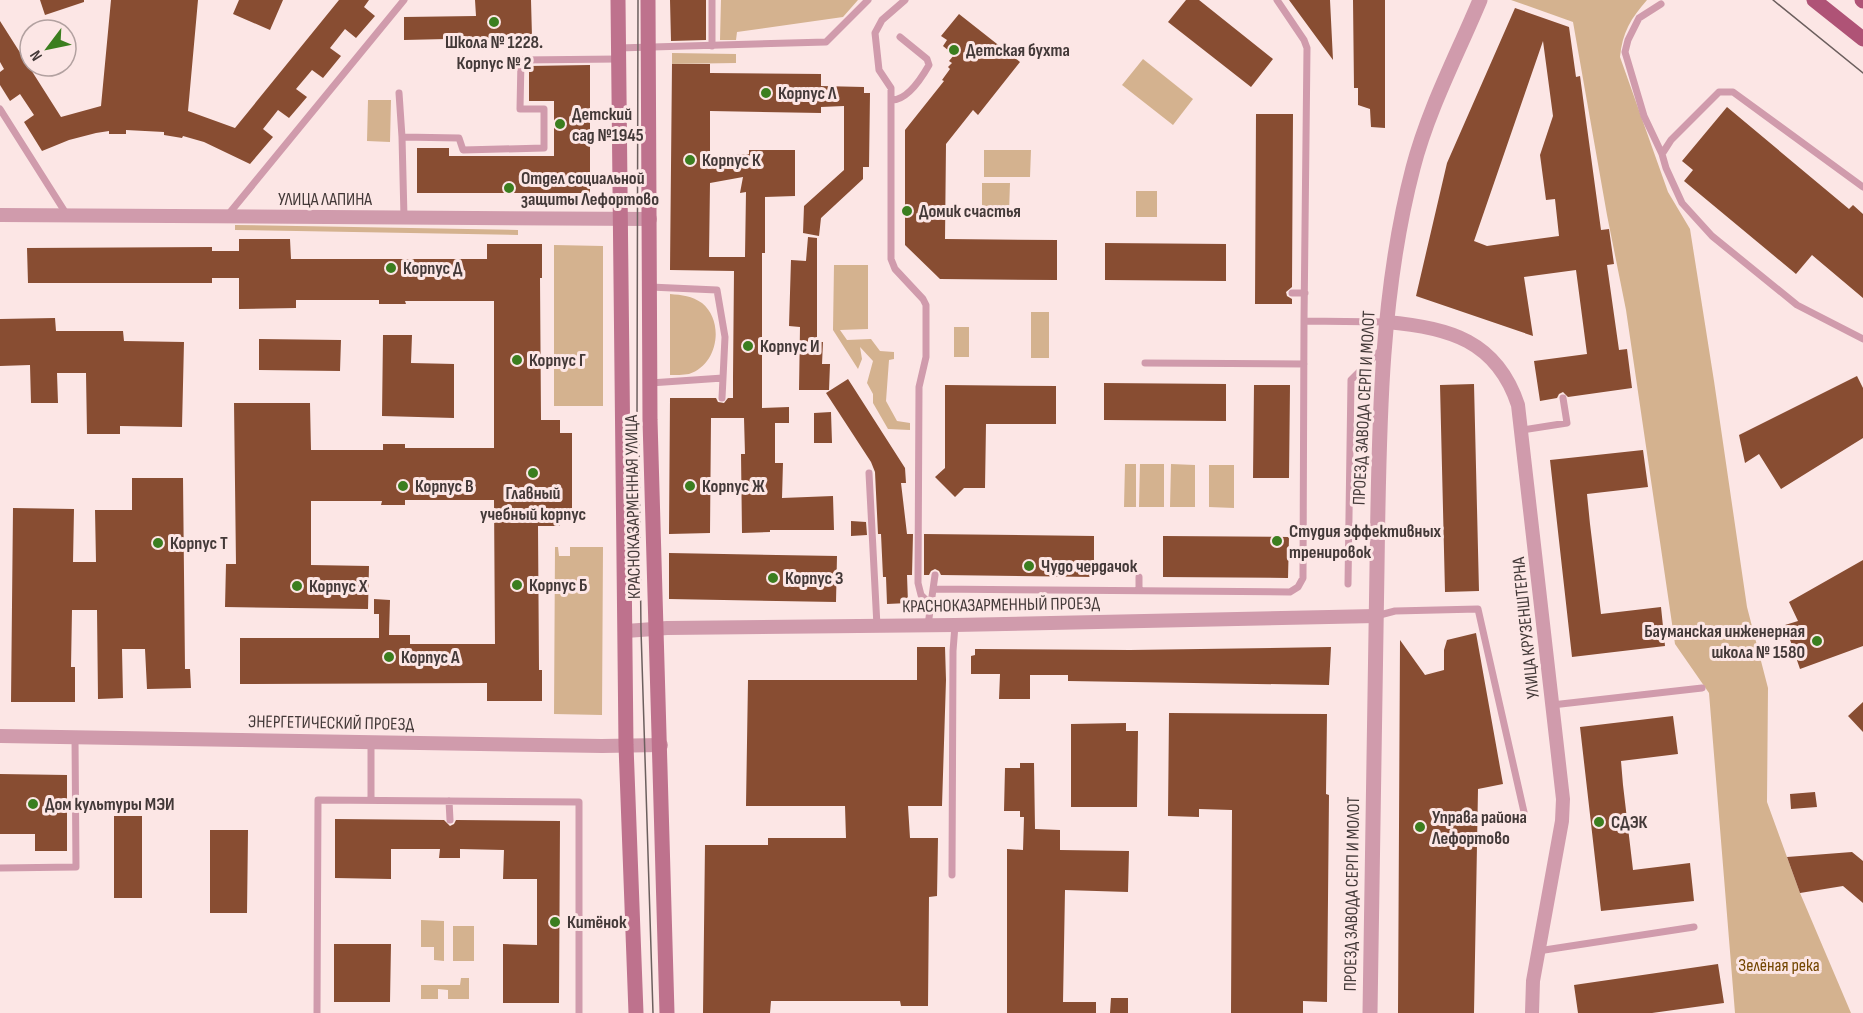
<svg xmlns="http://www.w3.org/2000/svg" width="1863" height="1013" font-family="'Sofia Sans Condensed',sans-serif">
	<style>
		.green { fill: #d4b28f }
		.building { fill: #884d32; fill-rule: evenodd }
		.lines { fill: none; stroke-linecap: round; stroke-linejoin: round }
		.service { stroke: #d09bac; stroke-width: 7 }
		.minor { stroke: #d09bac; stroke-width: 14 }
		.tertiary { stroke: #d09bac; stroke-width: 15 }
		.secondary { stroke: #be728d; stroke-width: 15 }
		.primary { stroke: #af5376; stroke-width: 15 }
		.tram { stroke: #6c5f5e; stroke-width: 1.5 }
		.poi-dot { fill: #3b7e1f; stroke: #fce6e5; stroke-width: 2 }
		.labels { text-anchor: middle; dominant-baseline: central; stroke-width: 6; stroke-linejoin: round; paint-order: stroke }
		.poi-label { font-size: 18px; font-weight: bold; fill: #433938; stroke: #fce6e5; text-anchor: start }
		.street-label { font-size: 18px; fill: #433938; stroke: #fce6e5 }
		.park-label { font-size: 18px; fill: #734601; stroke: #fce6e5 }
	</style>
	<rect width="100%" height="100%" fill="#fce6e5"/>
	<path class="green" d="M721,0H858L843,17L737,32L736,40H720Z
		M1511,0H1647C1631,18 1622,33 1620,57L1668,192L1690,229L1714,381L1747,607L1768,688L1767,802L1800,893L1851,1013H1735L1709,693L1675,644L1626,310L1607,215L1573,22Z
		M672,53L736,54V63L672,64Z
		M1143,59L1193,99L1173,125L1122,85Z
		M368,100H391L390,142L367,141Z
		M984,150H1031L1030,177H984Z
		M982,183H1010L1009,212H982Z
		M1136,191H1157V217H1136Z
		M235,225L518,230V235L235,230Z
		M554,245L603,246V406H554Z
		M834,265H868V329L840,330L847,340L871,339L880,351L894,352V359L889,360L886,401L897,421L910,423V430L888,429L873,403V394L867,383L873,361L860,347L862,359L858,369L833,330Z
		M670,294C682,295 692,296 702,303C725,322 718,365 689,374C683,375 676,375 670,375Z
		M1031,312H1049V358H1031Z
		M954,327H969V357H954Z
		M1125,464H1136V507H1124Z
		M1140,464H1164V507H1139Z
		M1171,464L1195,465V507H1170Z
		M1209,465H1234V508L1209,507Z
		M555,547H558L559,556H570V547H603L602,715L554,714Z
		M421,920L444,921V961L434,960V947H421Z
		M453,926H474V961H453Z
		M461,978H469V999H448V990L438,989V999H421V985H460Z"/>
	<path class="building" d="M40,0H84V2L45,15Z
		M111,0H198L188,111L235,128L339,0H369L364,7L375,16L356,38L345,29L330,48L341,56L323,78L312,70L296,89L307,97L289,118L278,110L263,129L273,137L250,164L204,142L183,136L182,138L164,135V132L126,130V134H109V131L96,133L69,140L42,151L24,122L34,115L20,94L10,101L0,85V72L4,69L0,62V21L61,117L101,106Z
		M239,0H283L270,30L233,14Z
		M475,0H531L532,37L404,40V17L476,16Z
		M670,0H706V40L671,41Z
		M1186,0H1199L1273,59L1251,87L1168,22Z
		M1289,0H1330L1333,60Z
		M1353,0H1385V128L1371,127L1370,109L1358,105V88H1354Z
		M1515,8L1569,27L1576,77L1580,76L1601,230L1609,229L1614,264L1607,265L1619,350L1627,349L1632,388L1568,397L1563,392L1559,394L1557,398L1540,401L1534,361L1587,354L1576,270L1524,277L1533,336L1416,296L1447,163ZM1543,41L1553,116L1540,155L1546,200L1555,199L1559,236L1487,246L1474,241Z
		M959,14L1020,62L978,115L973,110L946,144L945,239L1057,240V280L940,279L905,245V130L944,81L942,80L950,69L948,67L952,63L949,61L954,55L943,46L947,40L941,36Z
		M672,64H710V73L821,74V86L864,87V93H870L869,167H863V179L821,218L819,236L803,233L804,206L844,170V106L821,107V113L710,111V156L749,154V150H795V196L765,197V253H762V408L789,407V423H775V463H783L782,498L833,496L834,530H770V532L742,533L741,454H745L744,418H711L710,533L669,534L670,398H716L718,402L724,403L728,398H733V377L734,271L670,270ZM743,177L740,193L746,192L745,257H709L710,183Z
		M590,65V193H417V148H449V156H554V101H529V66Z
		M1727,107L1849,209L1853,205L1863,214V298L1812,255L1796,274L1684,181L1693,170L1682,161Z
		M1256,114H1293L1292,287L1286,292L1287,296L1292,299V304H1255Z
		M808,237L817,238V342H823L822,364H830L829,390H799L800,327L789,326L791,260L806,261Z
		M239,239H290L291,259H487V244H542V278H540L541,420H560V433H572V516H560V526H538L539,670H542V701H487V683L240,684V638H379V614H374V599L390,600L389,635H410V644H495L494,500H405V505H381L382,501H311V565L369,566L368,609L225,607L226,564H236L234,403H310L311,450H383V444H405V448H494V301H405L406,304H379V300H296V308L239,309V278H212V283H28L27,248L212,247V251H239Z
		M1105,243L1226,244V281L1105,280Z
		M55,318L56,331H123L124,341L184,342L182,427L120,426V434H87L86,373H57L58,403H31L30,365L0,366V319Z
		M383,335H412L411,363L454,364V418L382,416Z
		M259,339L341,340L340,371L259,370Z
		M1857,376L1863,388V438L1781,489L1759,454L1745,463L1739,435Z
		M848,379L905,468L906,483H901L907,534H913L912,575H907L908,603L887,604L886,577H883L881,534H878L875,472L871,462L826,393Z
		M1104,383L1226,384V421L1104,420Z
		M1474,384L1479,591L1445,592L1440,385Z
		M945,385L1056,386V424H986L985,488H964L955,497L935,477L945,468Z
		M1254,385H1290L1289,478H1253Z
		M831,412L832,443H814V413Z
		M1643,450L1648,487L1587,494L1590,524L1601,614L1661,607L1665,646L1572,657L1550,460Z
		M132,478H183L185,669H190L191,688L147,689L145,649H122L123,698L98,699L97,610H72L71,667H75V702H11L13,508L74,509L73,562H96L95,510H132Z
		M851,521L866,522L867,535L851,536Z
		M924,534L1094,536V577L941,575L939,571L935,569L931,571L929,575H924Z
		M1163,536L1289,537L1288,578L1163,577Z
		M669,553L837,556L836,602L669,599Z
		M1863,560V646L1800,669L1785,625L1798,621L1789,602Z
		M1476,633L1503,784L1478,789L1474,1013H1398L1400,640L1425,675L1444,670V650L1447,640Z
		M917,647H945L946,680L942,806H908L910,838H938L937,896L929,897L928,1006H901L900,1001H771L770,1013H703L705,845H768V838H846L845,806H746L748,680H917Z
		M1331,647L1329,685L1068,681V675H1030V699H999L1000,674H971V656L975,655V649L1130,650Z
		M1863,702V732L1848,716Z
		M1169,713L1327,714L1326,794L1329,795L1327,1002L1303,1001V1013H1231L1232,810L1199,809V817L1168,816Z
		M1673,716L1678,754L1621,761L1623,785L1633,870L1690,863L1694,901L1601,911L1580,727Z
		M1126,723V731H1138L1137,807H1071V724Z
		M1020,763H1034L1035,829L1060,830V850L1129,851L1128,892L1065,890L1063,1002H1096V1013H1007V849L1023,850L1024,817H1020V811H1004L1005,768H1020Z
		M0,774L67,775V851H35V834H0Z
		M1815,792L1817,807L1791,809L1790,794Z
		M114,816H142V898H114Z
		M335,819L444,820L450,826L454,824L456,820L560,821L559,1003H503V944L537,945V879H503L504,850L460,849V858H439L440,849H391V879L335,878Z
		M210,830H248L247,913H210Z
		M1852,852L1863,861V903L1843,886L1800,893L1787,857Z
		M334,944H391L390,1002H334Z
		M1718,964L1724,1003L1652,1013H1578L1574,985Z
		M1111,998H1128V1013H1110Z"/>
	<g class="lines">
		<path class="service" d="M712,0V46
			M905,0L882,20L875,33L879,70L891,88V259L895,269L923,299L926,305V357L919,387L918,583L921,595L931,605
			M1277,0L1304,40L1307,48L1304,321
			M1661,4L1639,18L1628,40L1625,52L1644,116L1662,154
			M618,48L826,42L868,0
			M399,93L402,137
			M891,100C907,101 921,79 929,65L927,59L900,37
			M0,109L67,215
			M1863,187L1733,92H1719L1671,140L1662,154L1666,168L1682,203L1712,236L1797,305L1863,339
			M227,216L404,0
			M404,217L402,137L459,138L463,150L544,148V109H520L521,60L618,59
			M1292,293H1305
			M1145,363L1304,364
			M650,383L723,378L725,337L717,290L650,287
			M722,398L723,378
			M1522,430L1567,423L1563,398
			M869,473L877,626
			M1348,584L1351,380L1382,349
			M933,589L1290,592L1298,587L1303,578L1304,321L1386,322
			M1139,590V577
			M1376,616L1395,611L1478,609L1524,812
			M928,625L935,575
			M1552,705L1702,688
			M371,800V742
			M449,801L450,820
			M0,868L76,867L75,737
			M952,875L953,651L955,625
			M1538,951L1694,927
			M317,1013L318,800L579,802V1013"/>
		<path class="minor" d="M0,215L650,219
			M1386,322C1449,327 1497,341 1518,405L1563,799L1562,821L1533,981L1532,1013
			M626,631L667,628L955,625L1376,616
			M0,736L602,746L661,745"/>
		<path class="tertiary" d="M1370,1013C1372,865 1374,717 1377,568C1379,435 1379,298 1413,168C1428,110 1457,55 1480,0"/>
		<path class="secondary" d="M618,0L626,745L636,1013
			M648,0L650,420L667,1013"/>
		<path class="primary" d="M1814,0L1863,39
			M1862,0L1863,1"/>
		<path class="tram" d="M638,0L637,419L639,450L641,630L653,1013
			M1773,0L1863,73"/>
	</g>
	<g class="poi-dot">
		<circle cx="494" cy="22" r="6"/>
		<circle cx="954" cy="50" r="6"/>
		<circle cx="766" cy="93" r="6"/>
		<circle cx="560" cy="124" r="6"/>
		<circle cx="690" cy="160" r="6"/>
		<circle cx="509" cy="188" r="6"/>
		<circle cx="907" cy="211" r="6"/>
		<circle cx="391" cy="268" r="6"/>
		<circle cx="748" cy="346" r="6"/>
		<circle cx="517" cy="360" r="6"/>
		<circle cx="533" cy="473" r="6"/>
		<circle cx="403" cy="486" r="6"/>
		<circle cx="690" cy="486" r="6"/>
		<circle cx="1277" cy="541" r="6"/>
		<circle cx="158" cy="543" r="6"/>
		<circle cx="1029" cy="566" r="6"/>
		<circle cx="773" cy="578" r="6"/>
		<circle cx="517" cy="585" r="6"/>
		<circle cx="297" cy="586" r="6"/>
		<circle cx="1817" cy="641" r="6"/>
		<circle cx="389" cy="657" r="6"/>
		<circle cx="33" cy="804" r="6"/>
		<circle cx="1599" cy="822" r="6"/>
		<circle cx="1420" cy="827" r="6"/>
		<circle cx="555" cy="922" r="6"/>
	</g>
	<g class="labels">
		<g class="poi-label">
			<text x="494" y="42" text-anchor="middle">Школа № 1228.<tspan x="494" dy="21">Корпус № 2</tspan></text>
			<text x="966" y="50">Детская бухта</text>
			<text x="778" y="93">Корпус Л</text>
			<text x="572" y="114">Детский<tspan x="572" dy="21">сад №1945</tspan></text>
			<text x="702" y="160">Корпус К</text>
			<text x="521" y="178">Отдел социальной<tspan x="521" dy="21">защиты Лефортово</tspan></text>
			<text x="919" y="211">Домик счастья</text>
			<text x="403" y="268">Корпус Д</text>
			<text x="760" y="346">Корпус И</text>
			<text x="529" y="360">Корпус Г</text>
			<text x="415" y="486">Корпус В</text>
			<text x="702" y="486">Корпус Ж</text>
			<text x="533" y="493" text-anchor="middle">Главный<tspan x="533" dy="21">учебный корпус</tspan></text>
			<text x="1289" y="531">Студия эффективных<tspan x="1289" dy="21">тренировок</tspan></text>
			<text x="170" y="543">Корпус Т</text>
			<text x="1041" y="566">Чудо чердачок</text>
			<text x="785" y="578">Корпус З</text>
			<text x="529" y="585">Корпус Б</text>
			<text x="309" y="586">Корпус Х</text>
			<text x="1805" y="631" text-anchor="end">Бауманская инженерная<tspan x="1805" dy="21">школа № 1580</tspan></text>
			<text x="401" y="657">Корпус А</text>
			<text x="45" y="804">Дом культуры МЭИ</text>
			<text x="1432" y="817">Управа района<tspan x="1432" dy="21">Лефортово</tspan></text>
			<text x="1611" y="822">СДЭК</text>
			<text x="567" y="922">Китёнок</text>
		</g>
		<g class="street-label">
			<text x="325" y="199">УЛИЦА ЛАПИНА</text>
			<text transform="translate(1364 408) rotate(-87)">ПРОЕЗД ЗАВОДА СЕРП И МОЛОТ</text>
			<text transform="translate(633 507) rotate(-91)">КРАСНОКАЗАРМЕННАЯ УЛИЦА</text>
			<text transform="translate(1001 605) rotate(-1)">КРАСНОКАЗАРМЕННЫЙ ПРОЕЗД</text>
			<text transform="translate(1526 628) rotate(-96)">УЛИЦА КРУЗЕНШТЕРНА</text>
			<text transform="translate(331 723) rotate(1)">ЭНЕРГЕТИЧЕСКИЙ ПРОЕЗД</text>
			<text transform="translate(1352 894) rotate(-89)">ПРОЕЗД ЗАВОДА СЕРП И МОЛОТ</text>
		</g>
		<g class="park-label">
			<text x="1779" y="965">Зелёная река</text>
		</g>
	</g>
	<g transform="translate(48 48) rotate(238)"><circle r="28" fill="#fce6e5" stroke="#b2a1a0" stroke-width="1.5"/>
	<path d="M0-4.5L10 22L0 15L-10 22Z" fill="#3b7e1f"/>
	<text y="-9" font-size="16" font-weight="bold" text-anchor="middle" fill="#433938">N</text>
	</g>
</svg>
